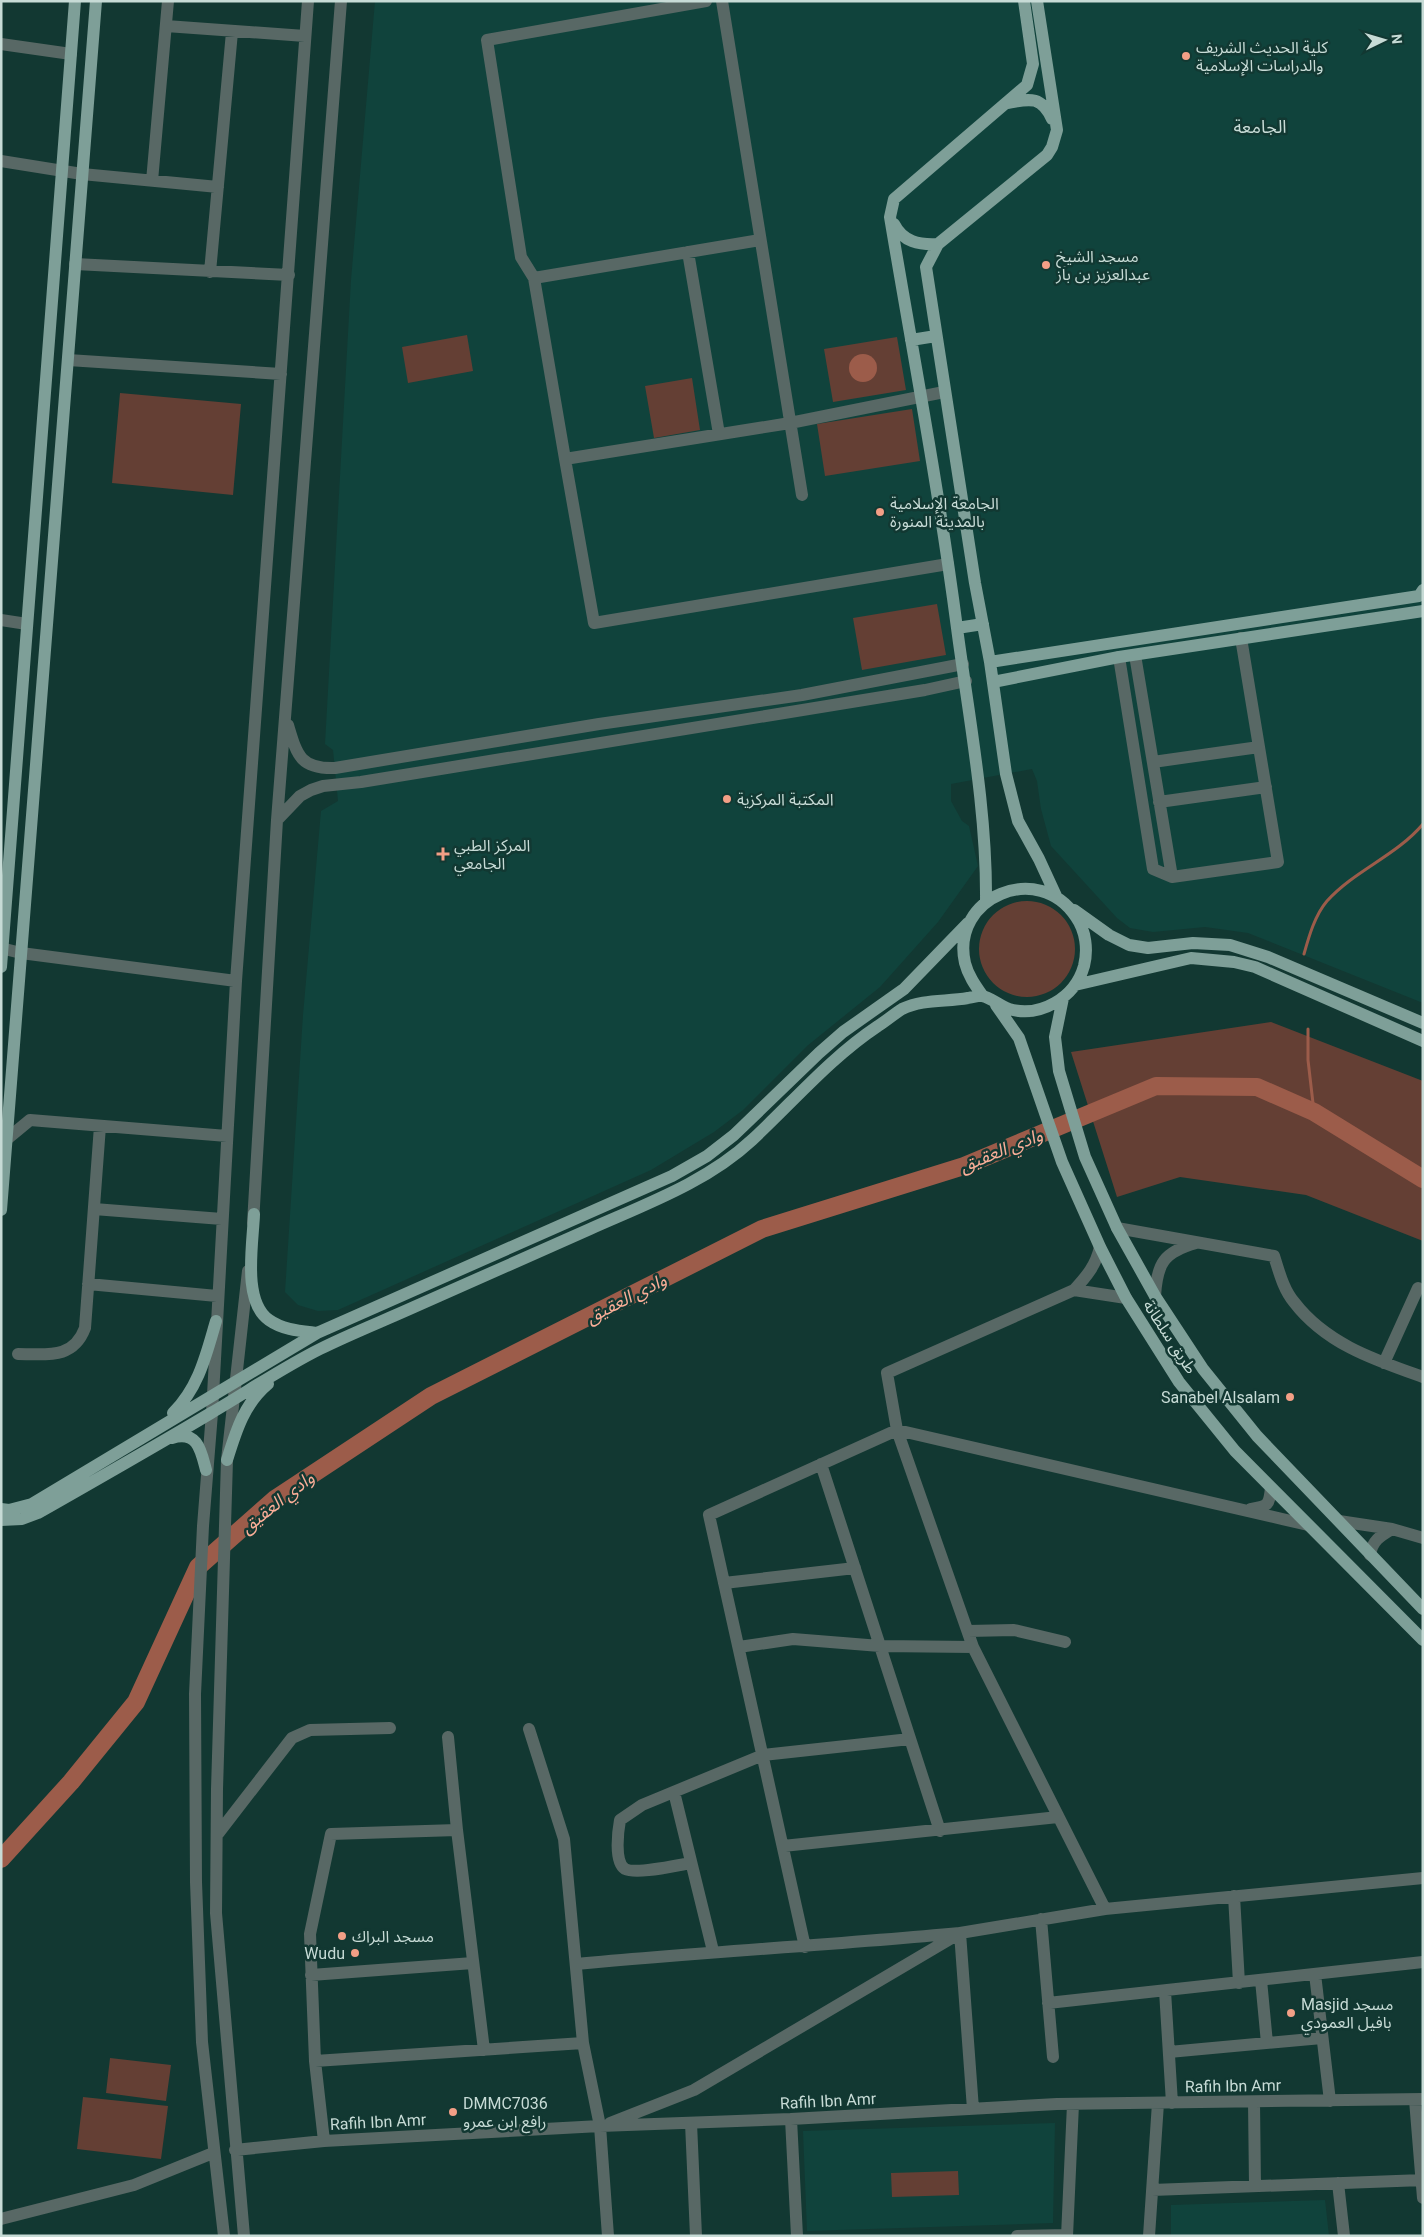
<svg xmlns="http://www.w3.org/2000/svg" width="1424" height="2237" font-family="Roboto,'Noto Sans Arabic',sans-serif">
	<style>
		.built { fill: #10433c }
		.green { fill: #643f34 }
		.water { fill: #9c5c4a }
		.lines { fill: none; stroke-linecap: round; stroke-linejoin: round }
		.stream { stroke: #9c5c4a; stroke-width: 3 }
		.river { stroke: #9c5c4a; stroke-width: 18 }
		.minor { stroke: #586865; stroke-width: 12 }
		.major { stroke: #7e9f98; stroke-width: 12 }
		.poi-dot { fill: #f39f86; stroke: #123832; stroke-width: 2 }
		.labels { text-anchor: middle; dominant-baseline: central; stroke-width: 5; stroke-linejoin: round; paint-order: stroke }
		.poi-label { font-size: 16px; fill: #c7dbd6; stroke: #123832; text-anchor: start }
		.street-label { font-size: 16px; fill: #c7dbd6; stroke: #123832 }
		.neighbourhood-label { font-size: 18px; fill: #c7dbd6; stroke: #123832 }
		.water-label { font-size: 18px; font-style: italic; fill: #faae98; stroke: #123832 }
	</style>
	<rect width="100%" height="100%" fill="#123832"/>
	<path class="built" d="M375,1H1423V1003L1248,933L1205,927L1153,932L1130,928L1117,918L1051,846L1041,809L1037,781L1032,769L951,784V801L962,821L969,826L978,866L938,922L880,987L807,1046L743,1110L714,1132L651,1170L338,1310L318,1311L298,1305L285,1292L303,1015L321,811L338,801L333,750L325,744L351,280Z
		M1055,2123L1053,2223L807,2231L803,2131Z
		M1325,2200L1329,2236H1171V2205Z"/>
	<path class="green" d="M467,335L473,371L408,383L402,347Z
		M897,337L906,390L833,402L824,349Z
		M692,378L700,430L654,438L645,386Z
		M120,393L241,404L233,495L112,483Z
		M912,409L920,461L825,476L817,424Z
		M937,604L946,655L862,670L853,618Z
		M979 949a48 48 0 1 1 96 0a48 48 0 1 1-96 0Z
		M1271,1022L1423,1081V1241L1306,1195L1180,1177L1117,1197L1071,1052Z
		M110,2058L171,2065L166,2101L106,2093Z
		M83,2097L168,2106L161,2159L77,2149Z
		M958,2171L959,2195L892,2197L891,2173Z"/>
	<path class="water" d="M849 368a14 14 0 1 1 28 0a14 14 0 1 1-28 0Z"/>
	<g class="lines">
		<path class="stream" d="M1304,954C1309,936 1315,915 1327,901C1355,870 1396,856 1423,824
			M1308,1029V1060L1314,1112"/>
		<path class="river" d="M1,1859L71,1782L136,1702L198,1567L275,1499L431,1396L762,1229L964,1166L1156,1086L1257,1087L1314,1112L1423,1179"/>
		<path class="minor" d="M706,1L487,40L521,257L534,278L565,459L790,423L944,392
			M722,1L802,495
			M166,26L305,36
			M1,44L71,54
			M1,161L82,174L218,187
			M152,181L168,1
			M688,252L719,434
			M75,264L289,275
			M210,272L232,32
			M534,278L760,240
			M68,360L281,374
			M565,459L594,623L948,564
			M1,620L27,624
			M1135,655L1172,877L1278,862L1241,638
			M1119,657L1153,869L1172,877
			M288,725C297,755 300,769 335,768L599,724L802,695L963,664
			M1153,762L1259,747
			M1159,802L1266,787
			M277,820L300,796L311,790L323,786L361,782L925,690L966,681
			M1,948L21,953L236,981
			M7,1139L30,1120L227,1136
			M94,1209L222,1219
			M253,1223L277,820L341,1
			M1117,1228L1274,1256C1279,1271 1283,1289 1294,1302C1326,1344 1375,1360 1423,1377
			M1100,1247C1096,1265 1087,1276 1074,1290L887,1373L897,1430L973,1647L1105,1909
			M88,1284L217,1296
			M1074,1290L1126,1298
			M1155,1296C1157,1263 1164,1252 1196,1243
			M18,1354C46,1354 73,1360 85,1328L100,1126
			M1384,1363L1418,1288
			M821,1464L940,1831
			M1251,1509C1268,1506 1269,1506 1271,1488
			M1339,1521L1392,1529L1423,1538
			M1370,1555C1372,1541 1380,1536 1392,1529
			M724,1583L855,1568
			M968,1631L1014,1630L1065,1642
			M739,1647L793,1639L880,1646L973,1647
			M529,1729L564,1839L583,2043L600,2126L608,2236
			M448,1737L457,1830L484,2050
			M674,1792L713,1951
			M217,1835L292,1738L310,1730L390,1728
			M783,1846L1058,1817
			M691,1863C677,1865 637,1875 625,1869C614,1862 618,1831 620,1820L642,1805L763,1755L910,1739
			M1234,1896L1239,1983
			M1041,1919L1053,2057
			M805,1947L709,1515L897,1430L1308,1525
			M576,1964C704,1952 832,1945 960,1933L973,2109
			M1315,1974L1330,2101
			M311,1975L473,1963
			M1261,1980L1267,2043
			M1165,1991L1172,2103
			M1048,2003L1423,1962
			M1169,2052L1322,2038
			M315,2061L583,2043
			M1415,2100L1423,2198
			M1254,2102L1255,2186
			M791,2119L797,2236
			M610,2123L694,2090L960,1933L1105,1909L1423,1878
			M691,2123L696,2236
			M324,2141L315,2061L310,1934L331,1834L457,1830
			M235,2150L324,2141L600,2126L791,2119L1057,2104L1423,2099
			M1338,2183L1344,2236
			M1152,2190L1423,2180
			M1,2219L134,2185L213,2153
			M224,2236L202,2042L196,1882L195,1694L203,1526L212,1413L236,981L308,1
			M244,2236L216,1913L217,1789L227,1460L248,1271
			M1017,2236L1067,2235
			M1067,2236L1073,2104
			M1149,2236L1158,2103"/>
		<path class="major" d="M1037,1L1057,130L1052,147L1047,155L938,244L926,267L975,583L990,662L1006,774L1018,821L1039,859L1057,898
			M1007,103C1029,99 1041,95 1052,119
			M894,224C903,242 919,245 938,244
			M911,340L936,336
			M957,628L983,624
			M990,662L1419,596L1423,590
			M993,682L1119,657L1423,611
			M986,902C987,810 969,719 957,628C939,490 913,354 890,217L894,199L1027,85L1033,64L1024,1
			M1074,910L1109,935L1129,945L1148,948L1193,943L1230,945L1268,957L1423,1023
			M1,967L75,1
			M1075,985L1191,958L1234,962L1255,967L1423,1041
			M1063,998L1055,1037L1059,1071L1085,1157L1117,1228L1155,1296L1203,1369L1257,1436L1423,1609
			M996,1005L1019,1038L1062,1162L1100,1247L1126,1298L1179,1382L1235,1451L1423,1640
			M1,1210L96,1
			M254,1214C253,1244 242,1301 269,1320C283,1330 301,1331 317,1333
			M173,1413C199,1387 206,1355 216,1321
			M172,1438C198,1430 201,1451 206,1470
			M227,1460C236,1431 244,1404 268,1384
			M1,1509L9,1510L32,1504L317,1333L672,1176L707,1156L734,1135L819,1053L843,1032L904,989L968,923
			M1,1520L22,1519L38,1513C96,1480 154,1447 211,1413C247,1392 282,1368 320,1349C350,1334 383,1321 414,1307C473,1281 532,1255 590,1229C646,1204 707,1182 752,1140C794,1101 830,1058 878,1026C886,1021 894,1014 902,1009C923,999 946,1002 968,998C969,998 981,995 982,996C990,997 1000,1006 1009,1009C1040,1018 1075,998 1084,966C1088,950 1086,931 1076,917C1039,860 950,897 965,963C968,975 975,985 982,995"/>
	</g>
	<g class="poi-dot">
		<circle cx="1186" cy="56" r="5"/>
		<circle cx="1046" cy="265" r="5"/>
		<circle cx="880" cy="512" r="5"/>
		<circle cx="727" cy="799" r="5"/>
		<path d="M440.5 846.5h5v5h5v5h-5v5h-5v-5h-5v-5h5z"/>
		<circle cx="1290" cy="1397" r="5"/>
		<circle cx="342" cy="1936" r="5"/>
		<circle cx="355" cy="1953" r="5"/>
		<circle cx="1291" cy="2013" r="5"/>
		<circle cx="453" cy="2112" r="5"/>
	</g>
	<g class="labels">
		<g class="poi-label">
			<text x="1196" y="47">كلية الحديث الشريف<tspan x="1196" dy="18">والدراسات الإسلامية</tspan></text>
			<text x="1056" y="256">مسجد الشيخ<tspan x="1056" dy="18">عبدالعزيز بن باز</tspan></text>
			<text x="890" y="503">الجامعة الإسلامية<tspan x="890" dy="18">بالمدينة المنورة</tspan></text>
			<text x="737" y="799">المكتبة المركزية</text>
			<text x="454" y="845">المركز الطبي<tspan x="454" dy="18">الجامعي</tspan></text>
			<text x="1280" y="1397" text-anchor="end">Sanabel Alsalam</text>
			<text x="352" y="1936">مسجد البراك</text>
			<text x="345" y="1953" text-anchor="end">Wudu</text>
			<text x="1301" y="2004">Masjid مسجد<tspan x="1301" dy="18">بافيل العمودي</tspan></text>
			<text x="463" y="2103">DMMC7036<tspan x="463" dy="18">رافع ابن عمرو</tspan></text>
		</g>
		<g class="street-label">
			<text transform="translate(1170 1337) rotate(57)">طريق سلطانة</text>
			<text transform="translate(1233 2086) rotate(-1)">Rafih Ibn Amr</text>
			<text transform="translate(828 2101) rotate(-3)">Rafih Ibn Amr</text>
			<text transform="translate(378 2122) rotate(-3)">Rafih Ibn Amr</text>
		</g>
		<g class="neighbourhood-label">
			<text x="1260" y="126">الجامعة</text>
		</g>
		<g class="water-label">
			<text transform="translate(1001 1150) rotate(-22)">وادي العقيق</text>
			<text transform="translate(626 1298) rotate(-27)">وادي العقيق</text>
			<text transform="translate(277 1502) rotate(-38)">وادي العقيق</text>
		</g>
	</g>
	<rect width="1424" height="2237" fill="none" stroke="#c7dbd6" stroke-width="5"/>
	<g transform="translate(1384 40) rotate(85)" stroke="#123832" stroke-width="4" paint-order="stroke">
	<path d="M0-4L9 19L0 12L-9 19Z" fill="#c7dbd6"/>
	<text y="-8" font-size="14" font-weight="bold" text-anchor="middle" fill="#c7dbd6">N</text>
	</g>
</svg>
